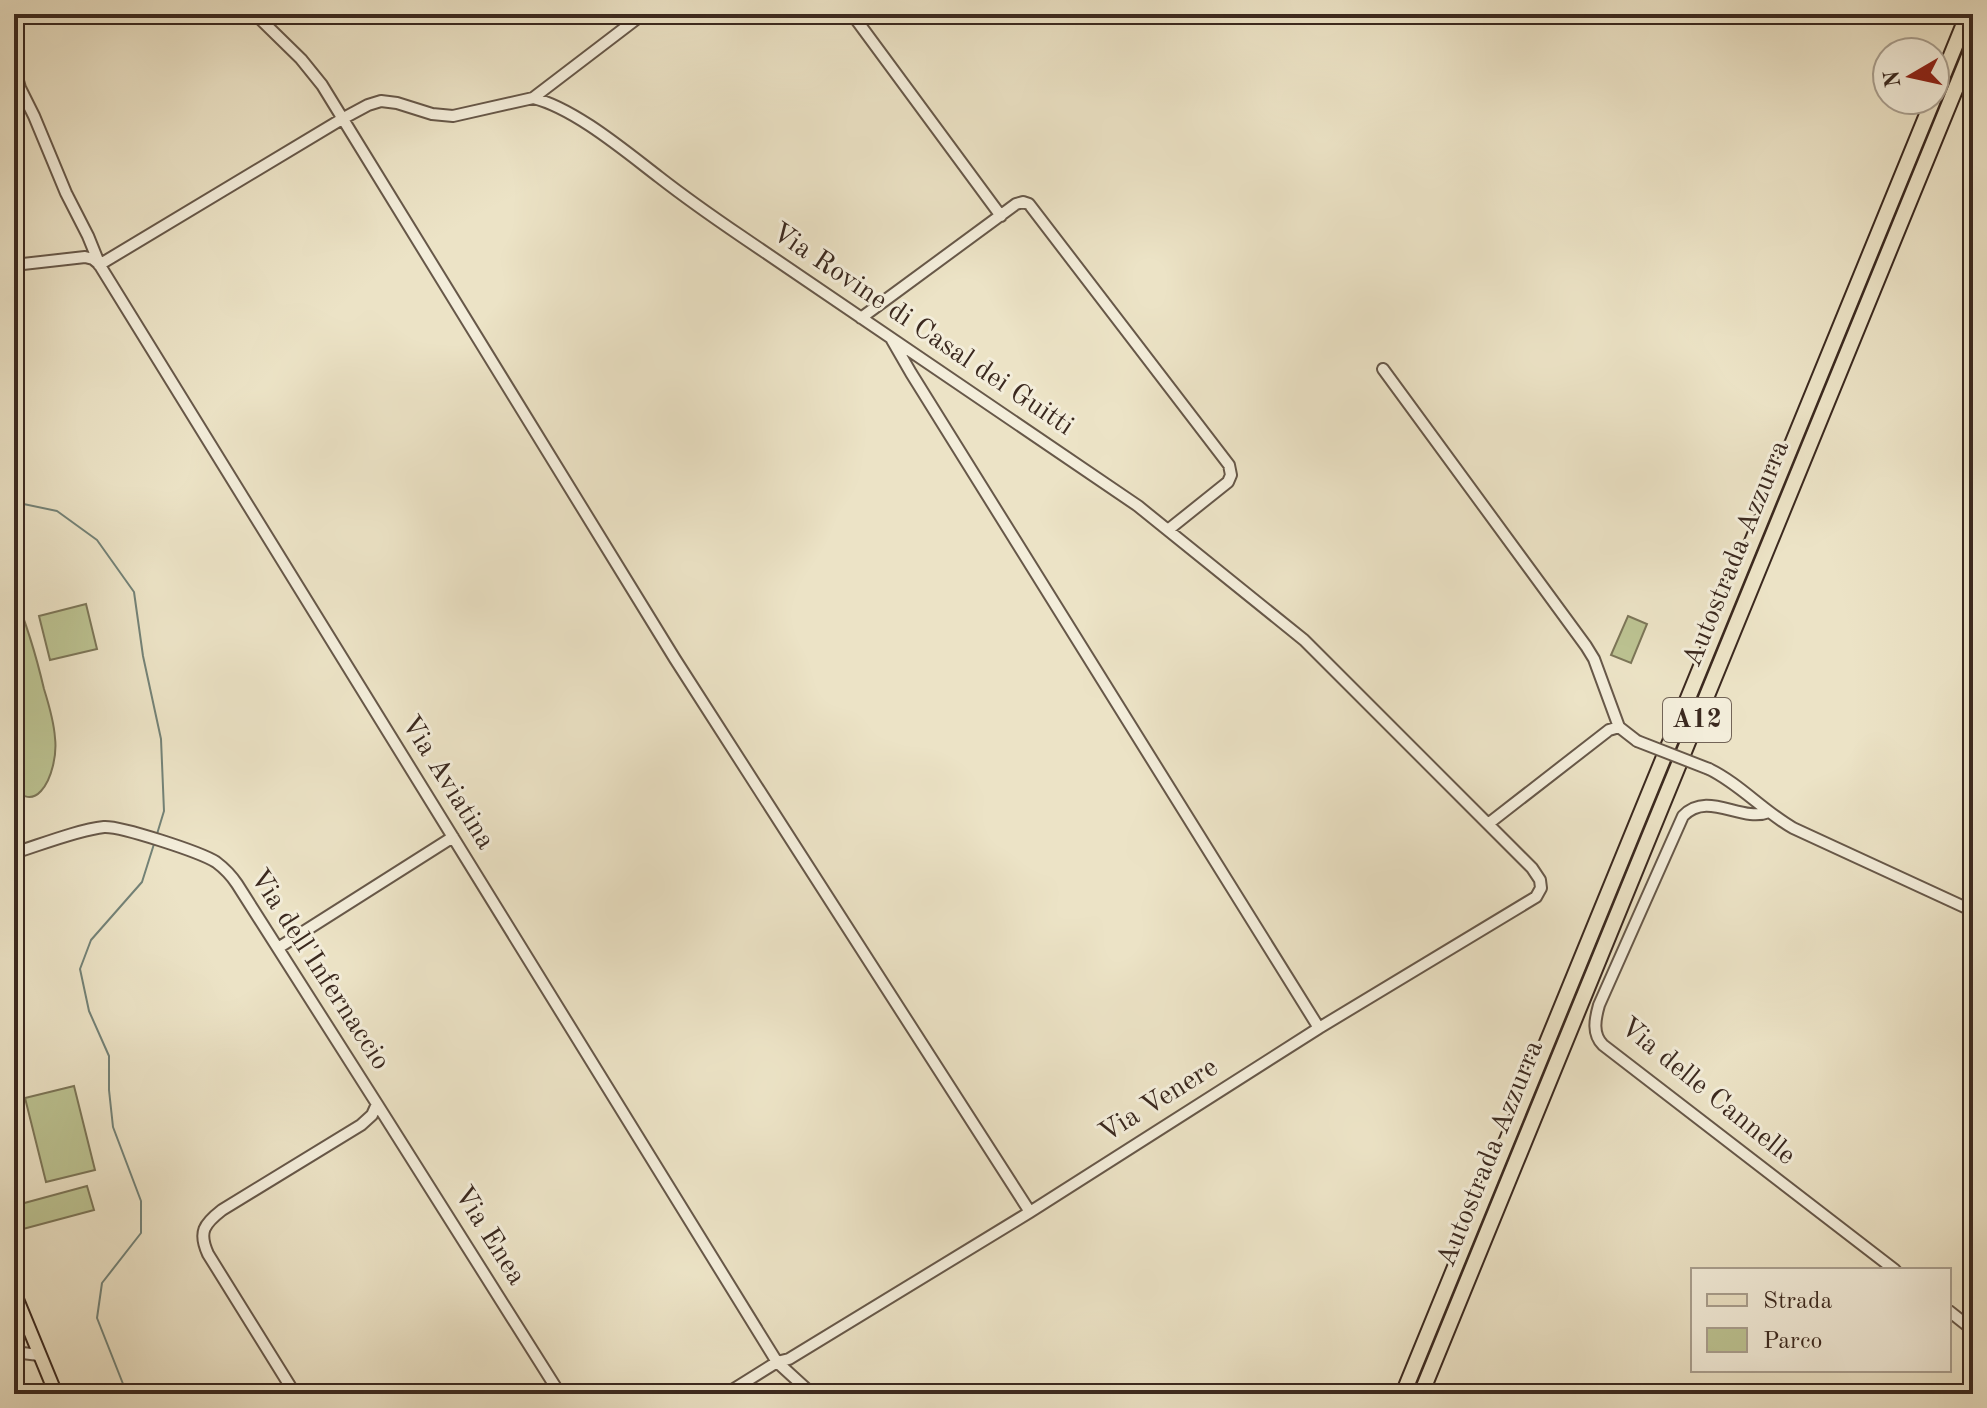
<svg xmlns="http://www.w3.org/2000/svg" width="1987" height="1408" font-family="'Old Standard TT',serif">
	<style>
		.green { fill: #bcc392; stroke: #7c7658; stroke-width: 2 }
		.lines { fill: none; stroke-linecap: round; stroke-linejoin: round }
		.stream { stroke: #738277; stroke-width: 2 }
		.minor-casing { stroke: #675849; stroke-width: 14 }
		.major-casing { stroke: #3b291f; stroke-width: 16 }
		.highway-casing { stroke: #3b291f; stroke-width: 18 }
		.minor { stroke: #f3edda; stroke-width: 10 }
		.major { stroke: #ece3c6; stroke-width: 12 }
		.highway { stroke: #ece3c6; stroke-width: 14 }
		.minor-bridge-casing { stroke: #675849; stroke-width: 14; stroke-linecap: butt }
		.minor-bridge { stroke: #f3edda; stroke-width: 10 }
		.labels { text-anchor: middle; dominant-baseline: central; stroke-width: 6; stroke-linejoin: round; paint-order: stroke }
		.shield { fill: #f3edda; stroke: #726457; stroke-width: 2 }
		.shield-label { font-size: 26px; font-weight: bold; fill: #3b291f }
		.street-label { font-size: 28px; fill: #3b291f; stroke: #f3edda }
	</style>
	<rect width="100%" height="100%" fill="#ece3c6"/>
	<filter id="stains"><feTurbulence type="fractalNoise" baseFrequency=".0025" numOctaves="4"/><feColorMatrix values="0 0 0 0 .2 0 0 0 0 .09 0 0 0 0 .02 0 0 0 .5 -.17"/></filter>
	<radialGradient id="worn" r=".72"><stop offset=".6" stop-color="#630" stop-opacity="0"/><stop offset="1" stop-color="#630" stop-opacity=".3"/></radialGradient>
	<path class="green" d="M14,594C28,627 36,655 44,689C49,705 54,722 55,738C57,754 52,779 41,791C32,801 23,797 14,790Z
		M86,604L97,649L50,660L39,616Z
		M1628,616L1647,624L1631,663L1611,655Z
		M74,1086L95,1170L46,1182L25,1098Z
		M87,1186L94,1210L23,1229L17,1205Z"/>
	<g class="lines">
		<path class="stream" d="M14,502L57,511L97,540L134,592L143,656L161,739L164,811L157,834
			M127,1394L97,1318L102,1283L141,1233V1201L113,1127L109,1090V1056L89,1011L80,969L91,940L142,882L154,844"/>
		<g class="minor-casing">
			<path id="minor" d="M255,14L301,59L322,85L675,659L1030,1212
				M852,14L1001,216
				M14,67L20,88L34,116L66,193L88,236L99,263
				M533,98L643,14
				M14,265L85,257L93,259L99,264L777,1362L812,1394
				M99,265L342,119L368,105L381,101L397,103L432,114L453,116L533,98C574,108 625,151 659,177C686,198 713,217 741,236L1138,506L1304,640L1488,824L1609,730L1619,727L1637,741
				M861,318L1016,204L1023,202L1029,204L1229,465L1231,475L1228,482L1168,530
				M892,340L911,373L1319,1028
				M1383,369L1586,646L1594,659L1619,727
				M1709,769C1740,784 1763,811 1793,828L1973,911
				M1769,812C1741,823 1708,790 1683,816L1599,1005C1595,1019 1592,1034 1603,1045L1895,1270
				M14,853C40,845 77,830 104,827C121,826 200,852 216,862C224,868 231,875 237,884L377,1104L372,1115L361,1125L222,1210C204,1224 198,1232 208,1254L295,1394
				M278,948L453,837
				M377,1104L560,1394
				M1949,1311L1973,1330
				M14,1352L39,1355
				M726,1394L777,1362L789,1359L1030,1212L1319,1028L1536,897L1541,888L1540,880L1532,868L1488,824"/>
		</g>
		<g class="major-casing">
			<path id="major" d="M14,1292L56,1394"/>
		</g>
		<g class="highway-casing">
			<path id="highway" d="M1935,95L1968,14
				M1403,1394L1933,100
				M1421,1394L1973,46"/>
		</g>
		<use href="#minor" class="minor"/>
		<use href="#major" class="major"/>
		<use href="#highway" class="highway"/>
		<g class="minor-bridge-casing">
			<path id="minor-bridge" d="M1637,741L1709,769"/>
		</g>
		<use href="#minor-bridge" class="minor-bridge"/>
	</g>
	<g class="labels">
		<rect class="shield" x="1663" y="698" width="68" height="44" rx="6"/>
		<g class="shield-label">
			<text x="1697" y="720">A12</text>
		</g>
		<g class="street-label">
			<text transform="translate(922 330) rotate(34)">Via Rovine di Casal dei Guitti</text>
			<text transform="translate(1737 554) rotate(-68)">Autostrada Azzurra</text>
			<text transform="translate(447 783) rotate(58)">Via Aviatina</text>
			<text transform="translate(319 970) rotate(57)">Via dell'Infernaccio</text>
			<text transform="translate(1707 1092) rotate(39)">Via delle Cannelle</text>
			<text transform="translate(1159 1101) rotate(-32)">Via Venere</text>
			<text transform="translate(1491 1154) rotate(-68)">Autostrada Azzurra</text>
			<text transform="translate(489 1236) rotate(58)">Via Enea</text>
		</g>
	</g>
	<rect width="1987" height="1408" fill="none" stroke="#ece3c6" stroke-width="48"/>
	<rect x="16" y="16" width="1955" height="1376" fill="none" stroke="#3b291f" stroke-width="4"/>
	<rect x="24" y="24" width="1939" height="1360" fill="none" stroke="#3b291f" stroke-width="2"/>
	<rect x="1691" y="1268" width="260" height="104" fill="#f3edda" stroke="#a99f8f" stroke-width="2"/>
	<rect x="1707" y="1294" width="40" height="12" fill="#ece3c6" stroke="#a99f8f" stroke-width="2"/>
	<text x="1763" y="1308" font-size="24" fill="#3b291f">Strada</text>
	<rect x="1707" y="1328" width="40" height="24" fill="#bcc392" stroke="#a99f8f" stroke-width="2"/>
	<text x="1763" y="1348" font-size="24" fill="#3b291f">Parco</text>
	<g transform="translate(1911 76) rotate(261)"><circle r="38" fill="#f3edda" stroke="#a99f8f" stroke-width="2"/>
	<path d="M0-6L14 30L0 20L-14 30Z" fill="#8f2418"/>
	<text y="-12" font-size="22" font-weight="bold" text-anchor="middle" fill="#3b291f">N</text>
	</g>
	<rect width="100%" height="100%" filter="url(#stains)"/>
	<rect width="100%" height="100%" fill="url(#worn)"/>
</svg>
